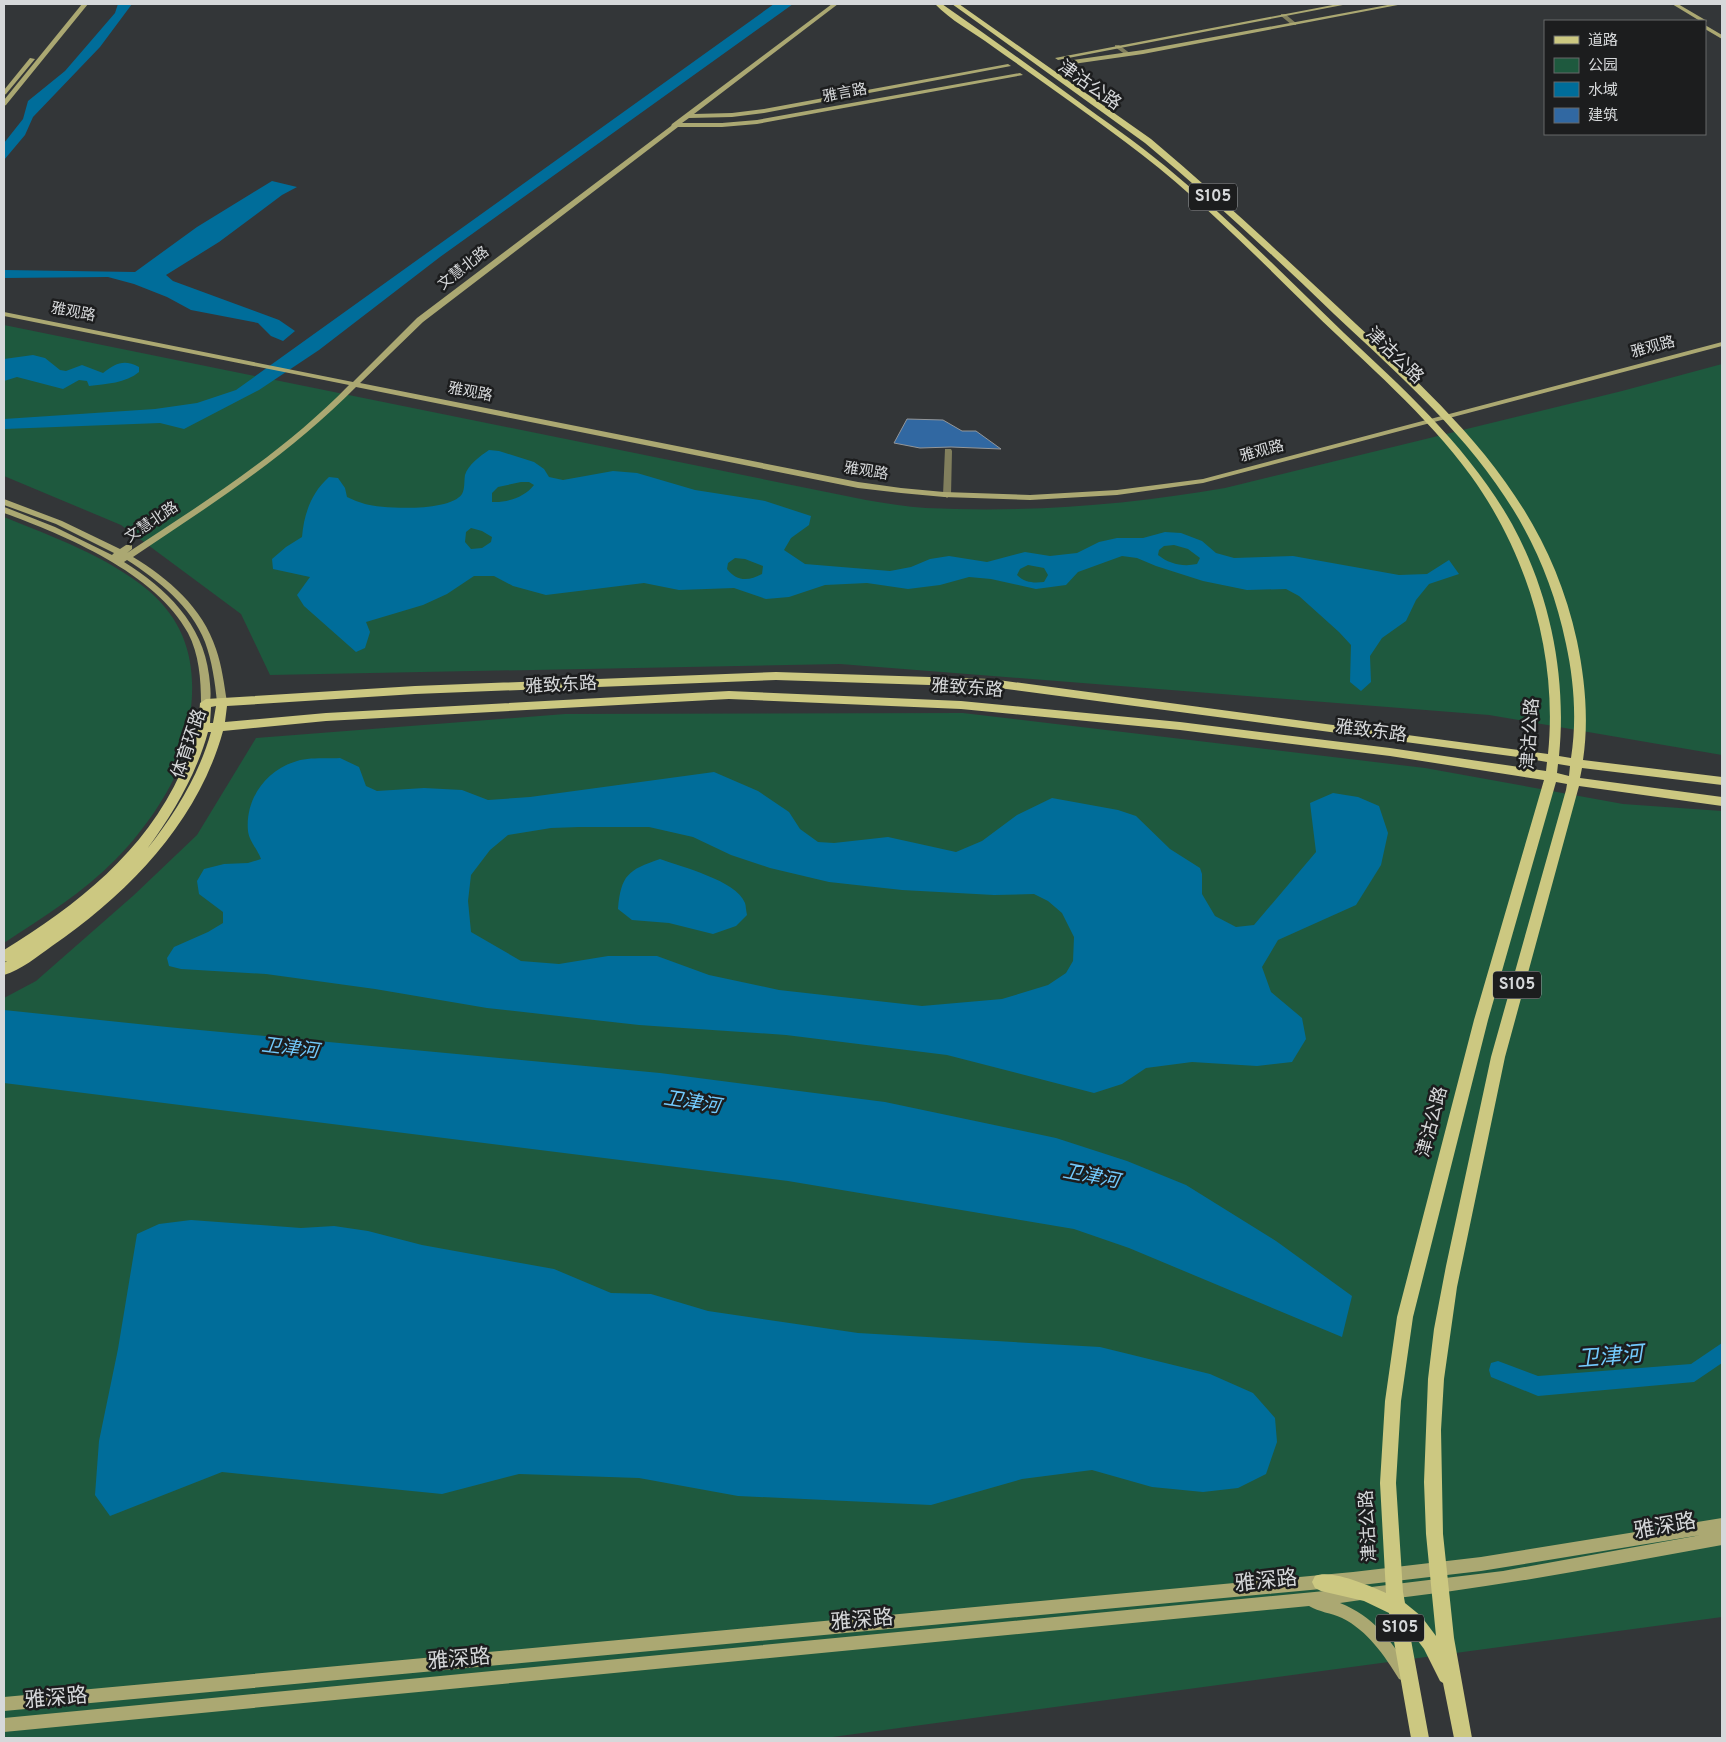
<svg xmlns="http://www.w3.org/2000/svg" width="1726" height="1742" font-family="Overpass,'Noto Sans SC',sans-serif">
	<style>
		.green { fill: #1e593e }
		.water { fill: #006d9a; fill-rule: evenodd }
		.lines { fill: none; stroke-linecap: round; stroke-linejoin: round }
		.canal { fill: #006d9a; fill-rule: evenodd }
		.building { fill: #3168a2; stroke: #939699 }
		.street { fill: #817f5d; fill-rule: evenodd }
		.secondary { fill: #aba872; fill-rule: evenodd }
		.primary { fill: #ccc881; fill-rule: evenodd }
		.labels { text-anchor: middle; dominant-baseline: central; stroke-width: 5; stroke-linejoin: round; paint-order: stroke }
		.far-street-label { font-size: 15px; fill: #d6d8da; stroke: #1c1d1e }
		.shield { fill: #1c1d1e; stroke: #9ea0a2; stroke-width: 1 }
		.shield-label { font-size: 16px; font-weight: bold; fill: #d6d8da }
		.street-label { font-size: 18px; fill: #d6d8da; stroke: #1c1d1e }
		.water-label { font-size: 19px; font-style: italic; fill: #72c9fc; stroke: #1c1d1e }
		.near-street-label { font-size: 21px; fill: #d6d8da; stroke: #1c1d1e }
		.near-water-label { font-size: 22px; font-style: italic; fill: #72c9fc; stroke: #1c1d1e }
	</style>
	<rect width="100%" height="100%" fill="#333638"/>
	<path class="green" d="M4,325L866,500C886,503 906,507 926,508C1027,513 1127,505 1225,488L1622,391L1722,364V755L1489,715L840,664L270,675L241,614L121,525L4,476Z
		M4,517C53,537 107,556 149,591C192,628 198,676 188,728C186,742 184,756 178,769C166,799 139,836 116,859C83,893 43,917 4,943Z
		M963,713L1425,768L1623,804L1722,811V1617L825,1738H4V998L36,981L134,895L197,835L256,738L565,714Z"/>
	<path class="water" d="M118,4H132L100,47L33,117L25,135L4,160V143L23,119L28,101L65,71L115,13Z
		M774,4H793L440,257L319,350L259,390L184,429L160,423L4,429V419L155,409L197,403L236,390Z
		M272,181L297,187L282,195L219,242L166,275L173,281L279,320L295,331L283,341L271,336L258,323L191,310L167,297L134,284L108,277L4,278V270L135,272L197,227Z
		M33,355L45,358L60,370L66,371L82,365L103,373C116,363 124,359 139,367V372C126,383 106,384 89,386L87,381L79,380L63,389L17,377L4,381V359Z
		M489,450L499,451L534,462L544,469L549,477L563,480L613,471L637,473L695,490L765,501L811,516L809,525L791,538L784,550L805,564L890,571L911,567L930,559L949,556L987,562L1025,552L1050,556L1077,553L1099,542L1117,538H1143L1165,532L1181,533L1202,541L1216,553L1234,558L1293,556L1399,575L1427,574L1449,560L1459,574L1429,584L1416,600L1406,621L1382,638L1370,656L1371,682L1361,691L1350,682L1351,645L1339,632L1299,596L1286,589L1247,590L1203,581L1156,566L1137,558L1122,556L1078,572L1066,585L1036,589L991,579L969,577L940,585L908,589L867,583L825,585L789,597L766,599L734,588L679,590L644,583L546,595L513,586L494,576H474L447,594L423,605L366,622L370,632L365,648L356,652L304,606L297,595L310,577L273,569L272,559L286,547L302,537C304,514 311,493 329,477L338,478L345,488L347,497C353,500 359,502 365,504C384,509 450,512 462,494C465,489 464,481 465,475C468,465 480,456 489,450ZM521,482H529L534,485C525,497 507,503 492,502V493L498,487ZM471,528L482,531L492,537L491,542L482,548L471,549L465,542L466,532ZM1174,545L1188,549L1200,558L1197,564C1183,567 1169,564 1158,555L1159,550L1164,546ZM735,558L745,559L763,566L762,574C749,581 737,582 727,569L728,563ZM1028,565L1044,568L1048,575L1044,582C1034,583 1025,583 1017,575L1020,569Z
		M340,758L359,767L366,786L377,791L424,788L462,790L488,800L530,797L714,772L758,791L789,812L800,829L818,842L834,843L888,837L956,852L982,841L1017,815L1052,798L1118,810L1136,816L1170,849L1200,868L1202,874V894L1215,916L1236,927L1254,925L1316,852L1310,803L1333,793L1358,797L1379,806L1388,833L1381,865L1356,905L1278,940L1262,967L1271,992L1302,1018L1306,1039L1292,1062L1257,1066L1192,1062L1146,1068L1122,1084L1094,1093L947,1055L786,1035L639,1025L487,1008L375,989L266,974L181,969L169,966L167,958L174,947L208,932L223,923V912L199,894L197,881L204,869L224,864L248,863L261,859C258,850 249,841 248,831C245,799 266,770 297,761C310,757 327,759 340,758ZM579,827H649L693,837L731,855L770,868L829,882L902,890L994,895L1034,894L1048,901L1062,913L1074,937L1073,961L1066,973L1048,985L1002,999L922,1006L779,990L709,975L657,956H608L559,964L521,961L471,932L468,901L471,875L490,850L508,835L551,828Z
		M660,859C681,867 736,880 745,903C746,906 746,911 747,915L736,926L713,934L669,923L632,920L618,909C621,875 628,870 660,859Z
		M4,1010L167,1027L660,1073L885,1102L1056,1138L1127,1161L1186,1185L1276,1241L1352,1296L1342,1337L1129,1248L1074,1229L788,1181L4,1083Z
		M191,1220L301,1228L334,1226L368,1231L422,1245L554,1269L611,1293L651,1294L708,1311L858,1333L1100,1347L1210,1374L1253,1393L1275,1418L1277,1442L1266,1474L1238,1488L1203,1492L1152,1487L1092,1470L1022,1479L931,1505L738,1496L639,1478L519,1474L442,1494L222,1472L110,1516L95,1495L99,1441L118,1349L137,1234L159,1224Z"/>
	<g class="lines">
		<path class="canal" d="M1722,1343V1363L1694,1382L1538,1396L1491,1377L1489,1370L1491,1363L1498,1361L1538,1376L1691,1364Z"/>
	</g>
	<path class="building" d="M907,419L943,420L962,431H976L1001,449L951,447L920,448L894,443Z"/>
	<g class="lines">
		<path class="street" d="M1281,14H1285L1296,23V25H1292L1281,16Z
			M1115,45H1119L1131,54L1126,55L1115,47Z
			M945,449H951L952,451L951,495L947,498L943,495Z"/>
		<path class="secondary" d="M82,4H88L6,105L4,106V100Z
			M832,4H838L694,114L732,113L764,109L1008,64L1011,66L764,113L732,117L689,118L682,123H722L757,120L1020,73L1023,75L757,124L722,127H678L423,322L360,383L858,482L901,488L944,492L1030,495L1117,490L1203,479L1722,342V346L1203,483L1117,495L1030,500L944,497L901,493L858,488L356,387C290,454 211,505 133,557C168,578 203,608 216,649C222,666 224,684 227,702L222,705L217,702C215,682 212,661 205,642C191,606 158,580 127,560L124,562C166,588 203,624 209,675C210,684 212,697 209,705H203L201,703C201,679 199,654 188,633C156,573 64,535 4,513V507L7,508L55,527L112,555L114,553L56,524L4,505V499L62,521L120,549L126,545H132V549L127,553C205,502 284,452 349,385L4,316V312L353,382L417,318L671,126L672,124Z
			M1338,4H1348L1058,60L1055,58Z
			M1393,4H1403L1143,54L1066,65L1063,63L1066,61L1143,50Z
			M1672,4H1678L1707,21L1705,22L1700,21Z
			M1705,25L1722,35V39L1705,29Z
			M30,58L35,59L6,94L4,95V90Z
			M1722,1518V1545C1605,1566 1489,1589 1371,1601L1366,1599L1364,1594L1366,1589L1371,1587L1503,1571L1701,1535L1481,1571L1353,1586L4,1711V1697L1353,1572L1481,1557Z
			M1356,1588L1361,1590L1363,1595L1361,1600L1340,1603C1373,1616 1391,1640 1409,1669L1411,1674L1409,1679L1404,1681L1399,1679C1384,1655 1368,1631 1342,1618C1331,1613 1319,1612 1309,1606L4,1732V1718Z"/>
		<path class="primary" d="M935,4H942C987,35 1031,67 1075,99C1105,121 1136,142 1165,166C1228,218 1285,276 1344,333C1406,391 1470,449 1512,524C1550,593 1567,677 1559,756L1571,758C1577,720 1574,681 1566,644C1535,494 1441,414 1334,314C1273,255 1210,197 1145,143L952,4H959L1151,139C1216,194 1278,251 1340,309C1445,407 1545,493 1577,641C1585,680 1589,720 1583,760L1722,777V785L1582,768L1580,778L1722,797V806L1579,786L1505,1057L1457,1287L1444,1379L1441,1430L1443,1534L1454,1638L1472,1738H1454L1443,1683L1440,1681L1424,1649L1409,1629L1429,1738H1411L1389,1613L1364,1601L1321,1591L1315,1588L1312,1582L1315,1576C1331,1569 1370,1586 1386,1593L1380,1483L1385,1401L1397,1317L1474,1020L1544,780L1390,756L1180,730L961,709L729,699L326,721L223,731C198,822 128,894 52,946C38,956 21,970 4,975V963L7,961L4,962V950C77,905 145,852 181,772C191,750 199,728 200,703L206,699L415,686L776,672L991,679L1548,754C1558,656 1528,555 1471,476C1426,414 1366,364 1312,311C1252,252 1192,191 1124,141C1080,108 1036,77 992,46C973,32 950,20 935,4ZM776,680L991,687L1518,757L1547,762L1546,771L1390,748L1180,722L961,701L729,691L326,713L225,722L227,706L415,694ZM216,706L213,723H210L211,707ZM208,732H211C199,775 175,814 147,849C173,814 196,775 208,732ZM1558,764L1570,766L1569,776L1557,773ZM1556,782L1567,784L1566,790L1491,1057L1446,1266L1434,1329L1428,1379L1424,1482L1426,1534L1436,1636L1421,1616L1405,1603L1403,1592L1396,1483L1401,1401L1413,1317L1488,1020Z"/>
	</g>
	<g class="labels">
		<g class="far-street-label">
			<text transform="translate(845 94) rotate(-11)">雅言路</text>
			<text transform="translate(464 269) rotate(-38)">文慧北路</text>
			<text transform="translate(73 313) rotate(11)">雅观路</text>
			<text transform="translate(1653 348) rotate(-15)">雅观路</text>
			<text transform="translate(470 393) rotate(11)">雅观路</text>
			<text transform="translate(1262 452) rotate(-15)">雅观路</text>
			<text transform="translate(866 472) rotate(9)">雅观路</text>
			<text transform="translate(152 523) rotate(-34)">文慧北路</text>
		</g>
		<g class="shield">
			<rect x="1189" y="183.5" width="48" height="27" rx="4"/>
			<rect x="1493" y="971.5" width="48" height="27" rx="4"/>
			<rect x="1376" y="1614.5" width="48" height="27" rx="4"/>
		</g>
		<g class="shield-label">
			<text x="1213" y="197">S105</text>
			<text x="1517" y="985">S105</text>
			<text x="1400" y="1628">S105</text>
		</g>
		<g class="street-label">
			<text transform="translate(1089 86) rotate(35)">津沽公路</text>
			<text transform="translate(1394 356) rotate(44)">津沽公路</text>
			<text transform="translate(561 686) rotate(-3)">雅致东路</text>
			<text transform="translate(967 689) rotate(4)">雅致东路</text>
			<text transform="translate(1371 732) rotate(7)">雅致东路</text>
			<text transform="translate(1531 734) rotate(-86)">津沽公路</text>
			<text transform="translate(190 744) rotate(-71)">体育环路</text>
			<text transform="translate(1433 1122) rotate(-75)">津沽公路</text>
			<text transform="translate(1369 1526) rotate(-93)">津沽公路</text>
		</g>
		<g class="water-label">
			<text transform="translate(290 1049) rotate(7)">卫津河</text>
			<text transform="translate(692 1103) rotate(9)">卫津河</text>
			<text transform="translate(1091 1177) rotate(11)">卫津河</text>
		</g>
		<g class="near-street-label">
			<text transform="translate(1665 1527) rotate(-10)">雅深路</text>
			<text transform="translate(1266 1582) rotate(-6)">雅深路</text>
			<text transform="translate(862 1621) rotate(-5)">雅深路</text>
			<text transform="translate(459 1660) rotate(-5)">雅深路</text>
			<text transform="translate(56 1699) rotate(-5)">雅深路</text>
		</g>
		<g class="near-water-label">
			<text transform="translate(1610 1358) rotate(-5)">卫津河</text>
		</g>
	</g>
	<rect width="1726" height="1742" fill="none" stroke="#d6d8da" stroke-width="10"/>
	<rect x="1544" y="20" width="162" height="115" fill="#1c1d1e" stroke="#666869"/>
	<rect x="1554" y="36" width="25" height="8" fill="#ccc881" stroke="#666869"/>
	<text x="1588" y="45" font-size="15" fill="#d6d8da">道路</text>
	<rect x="1554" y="58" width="25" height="15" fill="#1e593e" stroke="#666869"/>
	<text x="1588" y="70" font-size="15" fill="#d6d8da">公园</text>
	<rect x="1554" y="82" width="25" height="15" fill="#006d9a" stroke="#666869"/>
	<text x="1588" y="95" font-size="15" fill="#d6d8da">水域</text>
	<rect x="1554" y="108" width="25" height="15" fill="#3168a2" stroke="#666869"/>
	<text x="1588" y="120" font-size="15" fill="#d6d8da">建筑</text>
</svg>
